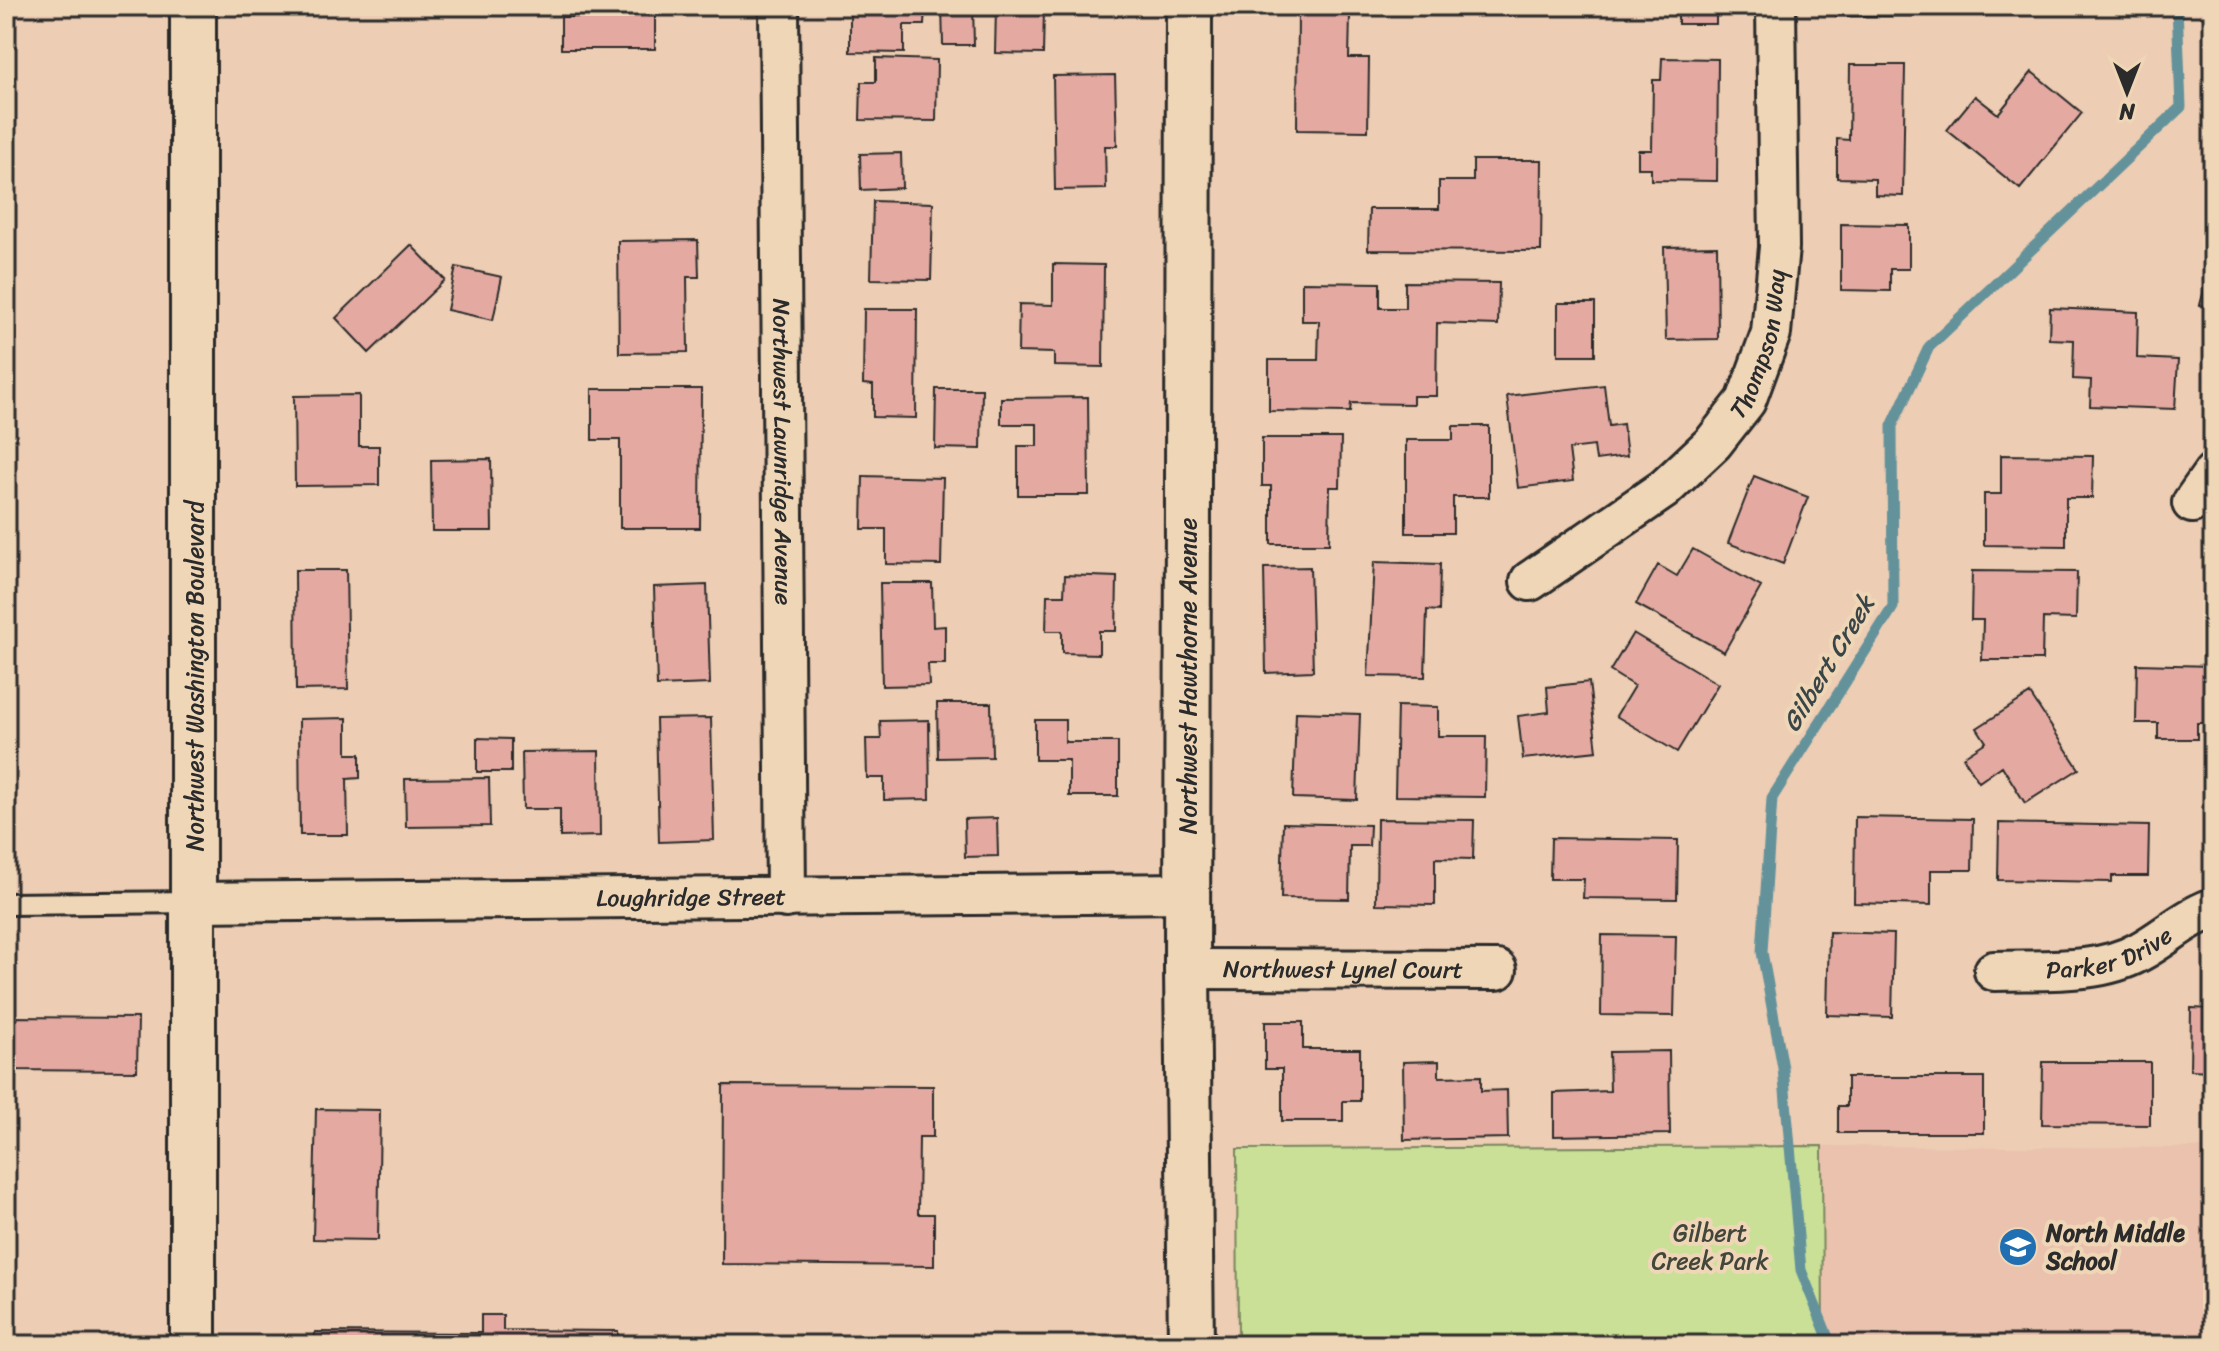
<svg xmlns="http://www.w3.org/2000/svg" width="2219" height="1351" font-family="Sriracha,sans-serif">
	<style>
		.built { fill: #eac2ae }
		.green { fill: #c9e096; stroke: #7a8660; stroke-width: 2 }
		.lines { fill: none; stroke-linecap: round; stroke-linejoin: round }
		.stream { stroke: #63929b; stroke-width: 11 }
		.building { fill: #e4aaa2; stroke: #2b2b2b; stroke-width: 2 }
		.lane-casing { stroke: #2b2b2b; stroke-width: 26 }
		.street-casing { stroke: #2b2b2b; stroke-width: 44 }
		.secondary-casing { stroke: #2b2b2b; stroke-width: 50 }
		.lane { stroke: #efd6b7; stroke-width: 20 }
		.street { stroke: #efd6b7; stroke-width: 38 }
		.secondary { stroke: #efd6b7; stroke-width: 44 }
		.labels { text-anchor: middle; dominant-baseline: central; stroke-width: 8; stroke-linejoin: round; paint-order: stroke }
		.street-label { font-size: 24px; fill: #2b2b2b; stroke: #efd6b7 }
		.park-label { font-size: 24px; fill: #43463b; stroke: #efd6b7 }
		.poi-label { font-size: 24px; font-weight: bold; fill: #2b2b2b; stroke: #efd6b7; text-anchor: start }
		.water-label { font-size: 26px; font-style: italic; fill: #394547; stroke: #efd6b7 }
	</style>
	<rect width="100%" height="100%" fill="#edcdb3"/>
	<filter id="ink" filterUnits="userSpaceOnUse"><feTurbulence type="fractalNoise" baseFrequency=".0125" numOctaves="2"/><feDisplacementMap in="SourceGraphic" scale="16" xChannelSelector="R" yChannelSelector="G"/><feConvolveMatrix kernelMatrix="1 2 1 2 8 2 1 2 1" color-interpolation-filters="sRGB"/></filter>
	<g filter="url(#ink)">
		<path class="built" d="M1822,1146L2213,1148V1345H1823Z"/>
		<path class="green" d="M1822,1146L1823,1345H1238L1237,1149Z"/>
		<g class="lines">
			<path class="stream" d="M1831,1345L1801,1270L1783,1068L1762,952L1772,798L1893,607L1892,426L1929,347L2181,107L2177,6"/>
		</g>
		<path class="building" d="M594,6H649V16H655V49H561V17H594Z
			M850,6H925L924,25H904V53L850,52Z
			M942,6H973L974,45H943Z
			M1678,6H1716V24H1678Z
			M1836,6H1911V16H1836Z
			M996,8L1044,9L1043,54L995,53Z
			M1298,14L1350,15L1349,58H1369L1368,131L1297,130Z
			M876,58L937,60L936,121L860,120L861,82H876Z
			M1662,58L1718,59L1717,181L1651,180V168H1638V150H1652L1653,80H1661Z
			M1850,65H1905L1903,196L1875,195V179L1837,178V139L1849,140Z
			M2032,72L2082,113L2020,189L1947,130L1975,96L1998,114Z
			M1115,75L1117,146H1105L1106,189L1055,190L1053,76Z
			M901,153L902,188L861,190L860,154Z
			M1473,160H1542L1541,251L1368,250L1369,209H1439V181H1473Z
			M873,201L933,203L931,280L871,279Z
			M1841,224L1909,225V269H1890V291L1841,290Z
			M698,240L699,277H687L688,352L619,353L618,241Z
			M411,245L445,280L369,353L336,318Z
			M1717,246L1718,339L1666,340L1664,247Z
			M2213,257V308L2200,305Z
			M1053,264L1104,265L1103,367L1054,366V353L1018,352L1019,304L1053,305Z
			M456,267L502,277L493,320L447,310Z
			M1302,282L1380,283V308H1405V282L1499,283L1498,325L1437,323L1436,396H1413V404L1351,403L1350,412L1269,411V360H1318L1319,321H1302Z
			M1558,303H1595V355H1558Z
			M2050,308L2138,312L2137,358L2178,360L2175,409L2090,406L2091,380L2073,379L2074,340L2049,339Z
			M864,309H917L916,418L873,417V385L863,384Z
			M1604,385L1609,426L1623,424L1627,456L1596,460L1594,446L1569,449L1573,481L1518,488L1507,396Z
			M592,389H701L700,528H620V440H592Z
			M936,389H982L981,449L935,448Z
			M359,395V446H379V485L295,486L294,396Z
			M1088,397L1089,495H1018V446H1037V424H1001V398Z
			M1453,426H1489V497H1453V533H1406V440H1453Z
			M1262,438H1341L1340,487H1330L1329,544H1271V486H1262Z
			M2001,455L2093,456L2092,498H2066V546L1984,545V494H2001Z
			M491,459L492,531H432L431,460Z
			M863,476L943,478L941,565L886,564V529H862Z
			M1754,476L1808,497L1783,564L1728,543Z
			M1693,549L1761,587L1724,652L1636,604L1658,565L1677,576Z
			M1374,562L1440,564L1439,611L1427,610L1425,677L1368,676Z
			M1310,567L1313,671L1266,673L1264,568Z
			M295,570H346L348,689L296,690Z
			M1972,571L2077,572L2076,619L2043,618L2042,660H1982L1983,620H1971Z
			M1065,575L1117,577L1116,631H1099V654L1062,653V631H1046L1047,595H1064Z
			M880,583H932L933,627L945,626V664H928L929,685L882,686Z
			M707,585L710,684L657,686L654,587Z
			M1633,633L1718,684L1677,752L1616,716L1634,686L1610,671Z
			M2137,664L2212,666L2213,723H2197V739H2158V723H2136Z
			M1589,682L1597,751L1523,759L1518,716L1549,712L1547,687Z
			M2030,694L2079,769L2025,803L2002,766L1979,782L1963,757L1986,742L1977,728Z
			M937,703H991L992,757L938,758Z
			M1397,706L1438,707V736H1486L1485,797L1395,796Z
			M1296,712L1360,714L1357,800L1293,798Z
			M347,718V754H360V778L347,779L348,835H300L299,719Z
			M711,718L714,840L659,842L656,719Z
			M929,720L930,799L884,800V778H867L866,739H881L880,721Z
			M1035,720H1065V742H1118V796H1069V760H1035Z
			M477,738L511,739V772H477Z
			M599,751L600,836L560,837V809H523L522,752Z
			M489,778L490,826L406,827L405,779Z
			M1855,817L1973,819L1972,870H1931V905L1854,903Z
			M997,818L998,856L965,857L964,819Z
			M1377,819L1474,820L1473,859L1435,858V905L1376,904Z
			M1283,823L1370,825L1369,846H1350L1349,899L1281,898Z
			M1999,823L2149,826L2148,876H2112V882L1998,880Z
			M1551,838L1678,840L1677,899L1583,898L1584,879H1550Z
			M1829,932L1894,934L1892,1017L1827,1015Z
			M1602,935L1676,936L1674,1016L1601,1015Z
			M2191,1008L2213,1009V1071L2190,1070Z
			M6,1017L138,1018L137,1071L6,1070Z
			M1265,1022H1303V1049H1360V1101H1343V1121H1282V1069H1265Z
			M1669,1051L1670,1134L1554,1136V1093L1610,1091L1609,1052Z
			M1439,1061V1077L1481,1076V1091L1507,1090L1508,1138L1404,1140L1403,1062Z
			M2043,1062H2150V1125L2042,1124Z
			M1847,1077H1984V1133H1838V1106H1847Z
			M723,1085L933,1086V1137H919L918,1214H934V1266L722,1264Z
			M316,1109L380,1110L378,1240L313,1239Z
			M481,1315H503V1330L618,1331V1345H315V1332L481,1333Z"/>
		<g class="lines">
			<g class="lane-casing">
				<path id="lane" d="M6,904L195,902"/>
			</g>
			<g class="street-casing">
				<g id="street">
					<path id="s1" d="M779,6L786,898"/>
					<path d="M2192,503L2213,473"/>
					<path id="s2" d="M1530,581L1664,489L1713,443L1746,401L1771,333L1779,247L1776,6"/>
					<path id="s3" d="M195,902L1188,893"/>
					<path id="s4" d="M1187,969L1497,970"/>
					<path id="s5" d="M1994,971C2041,969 2098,975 2139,952C2165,938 2185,918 2213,908"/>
				</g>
			</g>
			<g class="secondary-casing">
				<path id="secondary" d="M193,6V1345
					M1189,6L1187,969L1191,1345"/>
			</g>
			<use href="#lane" class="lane"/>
			<use href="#street" class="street"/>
			<use href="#secondary" class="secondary"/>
		</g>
	</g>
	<defs>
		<g id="school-disc" transform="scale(2)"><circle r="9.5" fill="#1f6fb2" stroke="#efd6b7"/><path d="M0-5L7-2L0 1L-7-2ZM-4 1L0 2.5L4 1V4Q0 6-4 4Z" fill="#fff"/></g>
	</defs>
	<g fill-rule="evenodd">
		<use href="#school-disc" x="2018" y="1247"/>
	</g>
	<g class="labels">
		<g class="street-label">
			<text stroke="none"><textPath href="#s2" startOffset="342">Thompson Way</textPath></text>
			<text stroke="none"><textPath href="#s1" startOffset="446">Northwest Lawnridge Avenue</textPath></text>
			<text transform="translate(195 676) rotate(-90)">Northwest Washington Boulevard</text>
			<text transform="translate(1188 676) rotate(-90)">Northwest Hawthorne Avenue</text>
			<text stroke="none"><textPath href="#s3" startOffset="496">Loughridge Street</textPath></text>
			<text stroke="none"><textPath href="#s5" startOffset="118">Parker Drive</textPath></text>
			<text stroke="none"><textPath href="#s4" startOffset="156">Northwest Lynel Court</textPath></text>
		</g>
		<g class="park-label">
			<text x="1710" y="1233">Gilbert<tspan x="1710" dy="28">Creek Park</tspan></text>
		</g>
		<g class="poi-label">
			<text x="2046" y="1233">North Middle<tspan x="2046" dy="28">School</tspan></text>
		</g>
		<g class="water-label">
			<text transform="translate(1828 663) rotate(-59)">Gilbert Creek</text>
		</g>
	</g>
	<rect width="2219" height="1351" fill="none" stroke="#efd6b7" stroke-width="32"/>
	<rect x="16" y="16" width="2187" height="1319" fill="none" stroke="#2b2b2b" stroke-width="3" filter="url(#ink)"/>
	<g transform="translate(2127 92) rotate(180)" stroke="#efd6b7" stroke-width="6" paint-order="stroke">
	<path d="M0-6L14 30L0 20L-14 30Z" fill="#2b2b2b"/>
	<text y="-12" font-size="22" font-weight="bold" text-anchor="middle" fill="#2b2b2b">N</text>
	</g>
</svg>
